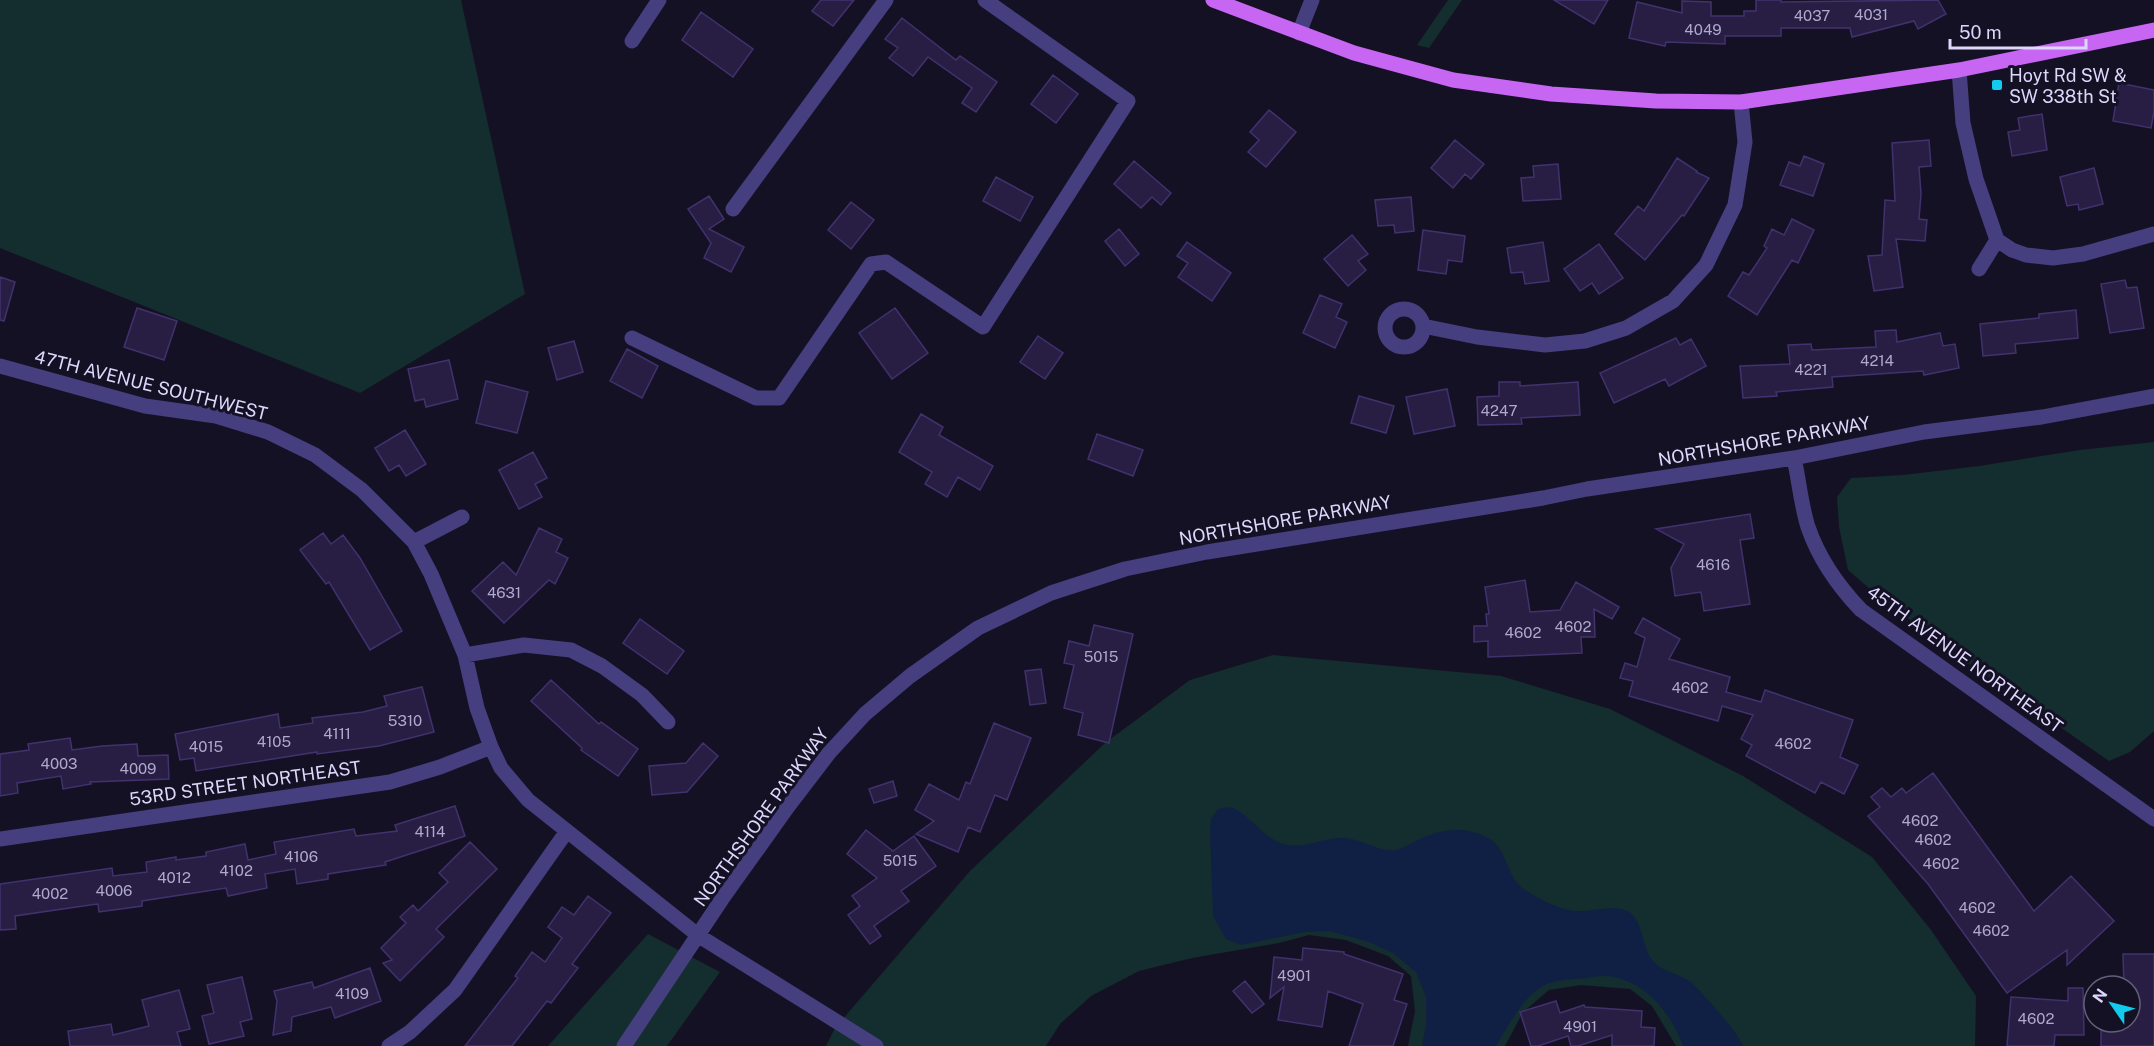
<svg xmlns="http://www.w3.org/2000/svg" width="2154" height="1046" font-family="'Public Sans',sans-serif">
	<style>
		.green { fill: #142d2e }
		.water { fill: #102044 }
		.building { fill: #281e44; stroke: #41326e; stroke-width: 1.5 }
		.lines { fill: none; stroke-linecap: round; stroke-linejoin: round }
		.minor { stroke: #453f80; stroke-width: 15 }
		.major { stroke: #c766f3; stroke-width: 15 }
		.poi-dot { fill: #12cbed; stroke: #151124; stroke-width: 2 }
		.labels { text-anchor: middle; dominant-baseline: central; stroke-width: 6; stroke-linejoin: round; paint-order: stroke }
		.number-label { font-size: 15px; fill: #b0a9ce }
		.poi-label { font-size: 18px; fill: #ddd7fc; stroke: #151124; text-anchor: start }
		.street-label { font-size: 18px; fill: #ddd7fc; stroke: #151124 }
	</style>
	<rect width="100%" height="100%" fill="#151124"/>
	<path class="green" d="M0,0H461L525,294L360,393L0,248Z
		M1448,0H1462L1429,48L1417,45Z
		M2154,442V731L2130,752L2109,761L1962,659L1877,595L1848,570L1839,527L1837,497L1851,478L1903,475L1979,466L2080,450Z
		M1273,655L1501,676L1610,709L1743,776L1872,857L1931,930L1976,996L1975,1046H1676L1652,1006L1630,989L1581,985L1549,990L1523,1012L1505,1046H1408L1415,1011L1411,976L1388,956L1346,940L1309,935L1279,943L1192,958L1139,971L1091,996L1060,1024L1046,1046H826L835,1028L970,871L1105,743L1190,680Z
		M648,934L720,972L667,1046H548Z"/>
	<path class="water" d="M1230,807C1249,813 1261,836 1281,843C1302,851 1322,837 1343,838C1361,838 1377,852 1395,850C1403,849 1409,844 1416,841C1433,832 1454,827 1473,832C1512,841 1501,873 1525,890C1539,899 1558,909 1575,911C1590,912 1606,906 1621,909C1645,914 1640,946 1653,961C1662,972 1677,973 1688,980C1698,987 1740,1035 1743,1046H1683C1672,1013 1642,977 1604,976C1595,976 1585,979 1576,979C1560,980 1546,981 1533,993C1517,1008 1507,1028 1496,1046H1422L1426,1025V997L1416,972L1393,953L1369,942L1330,931L1305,932L1241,945L1226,939L1213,916L1210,830L1211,819L1218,809Z"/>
	<path class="building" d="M821,0H854L833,26L812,11Z
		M1554,0H1608L1594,24Z
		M1756,0H1781V2L1938,0L1946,14L1918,29L1914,21L1852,37L1850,28H1781V36H1725V44L1666,42L1665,46L1629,38L1637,2L1682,13V1L1711,2V16H1744V11H1756Z
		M701,12L753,49L733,77L682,40Z
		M902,18L956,60L960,56L997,82L976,112L962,103L972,88L928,57L913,76L889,58L898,48L885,39Z
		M1053,75L1078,94L1056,123L1031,104Z
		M2119,83L2154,90V112L2151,128L2113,121Z
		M1269,110L1296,132L1266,167L1248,152L1259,140L1250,132Z
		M2042,114L2047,150L2012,156L2008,132L2020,130L2018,118Z
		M1455,140L1484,164L1471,179L1465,174L1453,188L1431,168Z
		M1929,140L1931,166L1919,167L1921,194L1919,219L1927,220L1925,241L1896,239L1903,287L1874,291L1868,256L1882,255L1885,200L1895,201L1892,143Z
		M1804,156L1824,164L1813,196L1780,185L1789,162L1800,166Z
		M1677,158L1697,171L1696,172L1709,178L1684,216L1682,215L1645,260L1615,234L1638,206L1644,211Z
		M1134,161L1171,193L1161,205L1152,197L1141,208L1114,184Z
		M1558,164L1561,199L1523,201L1521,178L1534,177L1533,166Z
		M2094,168L2103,204L2079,210L2078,204L2067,206L2060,177Z
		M996,177L1033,197L1020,221L983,201Z
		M709,196L724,219L709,229L744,247L731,272L704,258L711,243L688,209Z
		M1411,197L1414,231L1395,233L1394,225L1378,226L1375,200Z
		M851,202L874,220L851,249L828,230Z
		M1792,219L1814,230L1798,263L1792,260L1757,315L1728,296L1743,272L1749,275L1767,248L1764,246L1772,229L1784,235Z
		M1119,229L1139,254L1125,266L1105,241Z
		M1423,230L1465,236L1462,262L1448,260L1446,274L1418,270Z
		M1352,235L1368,254L1358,261L1366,270L1348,286L1324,259Z
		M1187,242L1231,273L1212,301L1178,277L1188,263L1177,256Z
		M1543,242L1549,281L1525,284L1523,272L1511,273L1507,248Z
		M1599,244L1623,278L1599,294L1592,283L1580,291L1564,269Z
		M0,277L15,282L4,321L0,320Z
		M2125,280L2127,288L2137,287L2144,328L2110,333L2101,284Z
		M1320,295L1342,304L1336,317L1347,322L1335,348L1303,333Z
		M137,308L177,321L164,360L124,347Z
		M895,308L928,353L892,379L859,333Z
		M2076,310L2078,338L2015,344L2016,353L1983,356L1980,324L2039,318V314Z
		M1896,330L1897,342L1940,333L1943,346L1955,344L1959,368L1924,375L1923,371L1832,377L1833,387L1776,392L1777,396L1743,398L1740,366L1790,364L1788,345L1811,344L1812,350L1876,347L1875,331Z
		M1038,336L1063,353L1045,379L1020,362Z
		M1676,338L1680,345L1691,339L1706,366L1669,386L1665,379L1614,403L1600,373Z
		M574,341L583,372L557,380L548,348Z
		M627,349L658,366L642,398L610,381Z
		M449,360L458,399L426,407L424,399L415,401L408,369Z
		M486,381L528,392L517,433L476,423Z
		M1499,382H1520V386L1578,382L1580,415L1521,418L1522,424L1478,425L1477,397L1499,396Z
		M1447,389L1455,426L1414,434L1406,397Z
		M1359,396L1394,406L1386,433L1351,423Z
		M921,414L943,427L939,435L993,466L980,490L958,477L947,497L925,484L932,472L899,452Z
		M405,430L426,464L406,476L399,465L389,471L375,448Z
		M1097,434L1143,450L1133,476L1088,459Z
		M533,452L547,478L535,484L542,497L519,509L499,470Z
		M1750,514L1754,538L1740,540L1750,604L1704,611L1701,592L1675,596L1671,568L1684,544L1656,529Z
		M539,528L562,539L556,552L568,558L555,584L549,580L504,623L472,591L503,562L516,575Z
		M323,533L331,544L343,535L360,558L402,631L370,650L329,582L326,584L300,550Z
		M1525,580L1530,612L1560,610L1576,582L1619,607L1612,619L1594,609L1595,637H1581L1582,653L1488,657V641L1474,642V626H1487L1486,614H1489L1485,587Z
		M1643,618L1680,639L1669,659L1730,677L1726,692L1761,702L1765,690L1853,720L1840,757L1858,765L1844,794L1821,782L1815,793L1746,756L1752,745L1741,739L1753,715L1722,706L1718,721L1629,696L1633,681L1620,678L1625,663L1637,667L1645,638L1635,633Z
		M640,619L684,651L667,674L623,643Z
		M1094,625L1133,634L1109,743L1078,735L1083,713L1064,708L1074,665L1064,663L1069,641L1089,646Z
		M1041,669L1046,703L1030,705L1025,671Z
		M551,680L599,724L601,722L638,749L618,776L581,750L582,748L531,701Z
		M422,687L434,732L379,746L317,754V752L196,771L194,758L180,760L175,734L278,714L280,728L313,723L312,718L363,712L387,706L384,696Z
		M994,723L1031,738L1007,800L995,795L980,832L968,827L958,852L916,834L934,821L915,810L929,784L959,800L966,782L970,784Z
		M70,738L72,750L102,746L137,744L138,756L168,755L169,779L90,782L91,784L63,789L61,776L17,783L18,793L0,796V754L29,750L28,744Z
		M703,743L718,756L687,792L652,795L649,766L686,763Z
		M1933,773L2034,911L2071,876L2114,921L2067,965V950L2007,993L1928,884L1868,816L1880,807L1871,797L1882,788L1891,797L1902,788L1906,793Z
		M893,781L897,796L874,803L869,789Z
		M455,806L465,836L385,862L386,865L328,874V879L297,884L295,869L265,874L267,888L228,896L226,888L142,901V906L99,912L98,904L90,905L15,916L16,929L0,930V884L112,868L113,876L147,872L146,862L176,857V860L206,856V852L245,844L248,860L276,854L274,842L354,829L356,836L397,831L395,825Z
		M866,830L893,851L914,836L936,866L901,891L909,901L874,926L881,936L870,944L848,915L860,906L852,896L877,878L847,854Z
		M470,842L497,869L436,929L444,937L400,981L383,963L392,960L381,948L406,923L400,917L413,905L418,911L448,882L439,873Z
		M588,896L611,913L572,964L578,968L551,1003L547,1001L512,1046H465L518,978L515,976L532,952L545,962L562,938L548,927L562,907L574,915Z
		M1303,948L1344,952V954L1403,974L1394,1000L1407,1004L1393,1046H1349L1363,1004L1328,991L1322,1027L1278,1020L1284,987L1270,998L1274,957L1302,960Z
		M2123,954H2154V1046H2101V1025H2124V1022H2130V986H2124Z
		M370,968L381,1001L335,1018L331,1007L292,1017L291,1031L273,1035L277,1001L274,991L312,982L314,988Z
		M242,977L252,1019L240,1022L244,1036L209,1044L202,1016L214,1013L207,985Z
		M1245,981L1264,1004L1252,1013L1233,991Z
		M2068,988H2083L2084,1035H2055L2054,1046H2007L2011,997L2068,1001Z
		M179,990L190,1029L177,1032L181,1046H70L68,1031L111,1024L113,1035L149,1026L142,1000Z
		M1556,1001L1560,1013L1584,1005L1585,1007L1642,1011L1641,1027L1655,1028L1654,1046H1612V1035L1578,1046H1571L1568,1036L1538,1046H1531L1520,1012Z"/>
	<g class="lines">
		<path class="minor" d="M1299,33L1312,0
			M632,41L659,0
			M1959,70L1963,123L1976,179L1997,240L2012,250L2026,255L2053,258L2083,254L2154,234
			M733,209L886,0
			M1979,269L1997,240
			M1385 328a19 19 0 1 1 38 0a19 19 0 1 1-38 0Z
			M1423,326L1477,337L1545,345L1585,341L1626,328L1673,301L1706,265L1735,205L1745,142L1741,102
			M632,338L756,398H779L871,264L886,262L983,327L1128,101L985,0
			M0,366L145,406L216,416L268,432L315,455L362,490L414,542L431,574L465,655L477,708L491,747L501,768L528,800L699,936L876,1046
			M1794,458C1799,480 1801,505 1808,527C1819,559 1838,586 1861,610L2154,819
			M414,542L462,517
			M465,655L524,645L571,650L602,666L642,695L668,722
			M0,839L390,782L440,767L491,747
			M389,1046L410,1032L455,990L567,831
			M624,1046L722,899L787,808L829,753L865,714L910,676L978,628L1051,593L1125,569L1207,552L1543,498L1587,489L1794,458L1924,432L2042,417L2154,396"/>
		<path class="major" d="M1213,0L1354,53L1453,80L1551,94L1656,101L1741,102L1959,70L2154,30"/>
	</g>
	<rect class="poi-dot" x="1991" y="79" width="12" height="12" rx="3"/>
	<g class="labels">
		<g class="number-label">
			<text x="1871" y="14">4031</text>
			<text x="1812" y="15">4037</text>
			<text x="1703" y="29">4049</text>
			<text x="1877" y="360">4214</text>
			<text x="1811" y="369">4221</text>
			<text x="1499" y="410">4247</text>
			<text x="1713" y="564">4616</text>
			<text x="504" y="592">4631</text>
			<text x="1573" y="626">4602</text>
			<text x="1523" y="632">4602</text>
			<text x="1101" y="656">5015</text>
			<text x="1690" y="687">4602</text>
			<text x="405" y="720">5310</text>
			<text x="337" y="733">4111</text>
			<text x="274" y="741">4105</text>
			<text x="1793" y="743">4602</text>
			<text x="206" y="746">4015</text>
			<text x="59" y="763">4003</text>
			<text x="138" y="768">4009</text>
			<text x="1920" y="820">4602</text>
			<text x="430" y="831">4114</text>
			<text x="1933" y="839">4602</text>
			<text x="301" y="856">4106</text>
			<text x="900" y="860">5015</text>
			<text x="1941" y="863">4602</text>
			<text x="236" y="870">4102</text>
			<text x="174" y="877">4012</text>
			<text x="114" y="890">4006</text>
			<text x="50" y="893">4002</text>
			<text x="1977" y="907">4602</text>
			<text x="1991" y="930">4602</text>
			<text x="1294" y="975">4901</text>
			<text x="352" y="993">4109</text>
			<text x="2036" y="1018">4602</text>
			<text x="1580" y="1026">4901</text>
		</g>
		<g class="poi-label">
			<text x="2009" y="75">Hoyt Rd SW &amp;<tspan x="2009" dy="21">SW 338th St</tspan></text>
		</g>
		<g class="street-label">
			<text transform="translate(151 385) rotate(14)">47TH AVENUE SOUTHWEST</text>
			<text transform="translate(1764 441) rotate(-10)">NORTHSHORE PARKWAY</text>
			<text transform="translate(1285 520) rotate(-10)">NORTHSHORE PARKWAY</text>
			<text transform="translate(1965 659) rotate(36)">45TH AVENUE NORTHEAST</text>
			<text transform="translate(245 783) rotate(-8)">53RD STREET NORTHEAST</text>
			<text transform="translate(761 817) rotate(-54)">NORTHSHORE PARKWAY</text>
		</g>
	</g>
	<g transform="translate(2112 1004) rotate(305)"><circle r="28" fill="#151124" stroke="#65607a" stroke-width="1.5"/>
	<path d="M0-4.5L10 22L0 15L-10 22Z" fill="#12cbed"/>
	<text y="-9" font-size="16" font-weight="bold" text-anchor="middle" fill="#ddd7fc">N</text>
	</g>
	<path d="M1950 39v9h136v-9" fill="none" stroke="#ddd7fc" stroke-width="3"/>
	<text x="1959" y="39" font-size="18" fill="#ddd7fc" stroke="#151124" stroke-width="4.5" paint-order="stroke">50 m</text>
</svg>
